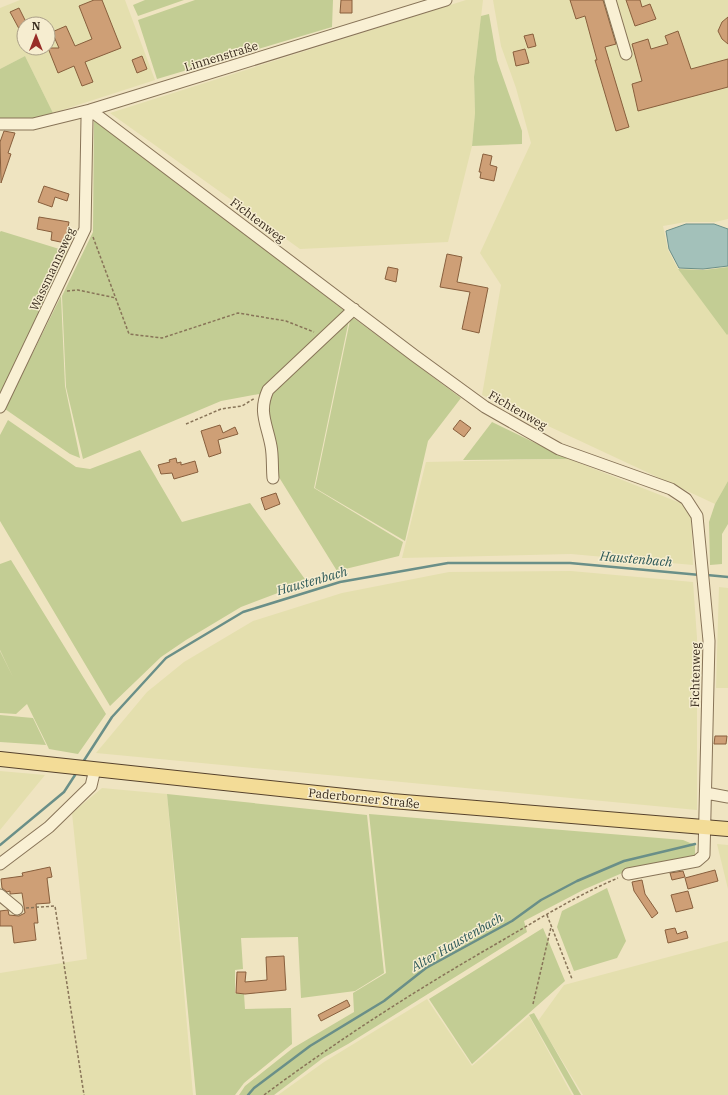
<svg xmlns="http://www.w3.org/2000/svg" width="728" height="1095" font-family="'IBM Plex Serif',serif">
	<style>
		.farmland { fill: #e4dfae; fill-rule: evenodd }
		.green { fill: #c3cd94 }
		.water { fill: #a3c1ba; stroke: #6a8f88 }
		.lines { fill: none; stroke-linecap: round; stroke-linejoin: round }
		.stream { stroke: #6a8f88; stroke-width: 2.5 }
		.building { fill: #ce9f76; stroke: #885f3d }
		.minor-casing { stroke: #887458; stroke-width: 13 }
		.major-casing { stroke: #56422c; stroke-width: 16 }
		.path { stroke: #887458; stroke-width: 1.5; stroke-dasharray: 3 2; stroke-linecap: butt }
		.minor { stroke: #f9f0d4; stroke-width: 11 }
		.major { stroke: #f3dc97; stroke-width: 14 }
		.labels { text-anchor: middle; dominant-baseline: central; stroke-width: 3; stroke-linejoin: round; paint-order: stroke }
		.street-label { font-size: 12px; fill: #382b1d; stroke: #f6edd0 }
		.water-label { font-size: 13px; font-style: italic; fill: #2c5857; stroke: #f6edd0 }
	</style>
	<rect width="100%" height="100%" fill="#efe4c1"/>
	<path class="farmland" d="M20,0H125L155,80L53,113L25,56L0,69V8ZM24,24H48V48H24Z
		M466,0H483L474,77L475,113L472,146L448,242L300,249L110,113Z
		M493,0H728V219L715,222H686L663,226L668,250L678,269L728,334V481L715,504L482,395L501,285L480,253L531,143L516,88L501,46Z
		M569,459L683,504L691,515L693,565L571,554L402,558L426,462Z
		M571,571L693,582L697,638V810L96,753L147,692L184,662L253,621L342,593L449,572Z
		M719,587L728,588V688H716Z
		M0,771L45,775L0,830Z
		M102,788L167,794L193,1095H0V973L87,959L72,813Z
		M717,844L728,845V889Z
		M728,941V1095H583L538,1021L564,985Z
		M427,999L472,1066L529,1016L572,1095H278L324,1062Z"/>
	<path class="green" d="M145,0H184L138,16L133,5Z
		M195,0H333L332,27L157,79L138,20Z
		M489,14L497,60L522,131V144L472,146L475,113L474,77L481,16Z
		M25,56L53,113L27,120L0,119V69Z
		M94,118L350,315L314,488L403,542L399,556L337,571L277,474L272,445L259,394L221,401L83,459L66,387L62,296L93,232Z
		M1,231L69,252L0,396V232Z
		M728,267V334L727,335L678,269L704,270Z
		M61,296L65,386L80,458L70,454L5,409Z
		M351,316L461,398L428,441L405,541L315,488Z
		M8,420L76,467L90,469L140,450L182,522L250,503L307,582L241,607L186,640L161,657L110,706L0,521V435Z
		M492,422L568,459L463,460Z
		M728,481V524L722,534V564L710,565L709,522L715,504Z
		M11,560L106,714L78,754L49,749L27,704L16,714L0,713V651L13,677L0,650V564Z
		M0,715L33,718L46,745L0,742Z
		M167,794L367,815L384,973L355,991L301,998L298,937L241,938L243,969L235,970V993L244,994L245,1009L291,1008L292,1044L244,1083L235,1095H196Z
		M369,814L683,840L695,845V856L627,871L585,889L524,921L527,932L348,1044L323,1058L274,1095H239L245,1086L293,1048L354,1012L353,993L386,973Z
		M607,888L626,941L617,958L574,971L557,927L562,911Z
		M543,928L565,981L472,1064L429,999Z
		M534,1013L581,1095H574L529,1015Z"/>
	<path class="water" d="M686,224H714L728,229V266L703,269L679,268L669,249L666,231Z"/>
	<g class="lines">
		<path class="stream" d="M707,575L728,577
			M83,762L112,717L166,658L243,612L340,582L448,563H570L700,575
			M0,845L64,792L77,772
			M248,1095L254,1088L310,1046L384,1001L426,968L512,921L541,900L577,881L624,861L695,844"/>
	</g>
	<path class="building" d="M94,0H102L121,48L85,62L93,82L82,86L74,66L58,73L48,48H59L52,32L66,26L75,46L92,39L79,6Z
		M341,0H352V13H340Z
		M570,0H603L616,44L605,47L629,127L616,131L595,60H597L585,16L576,19Z
		M626,0H640L642,7L650,4L656,19L635,26Z
		M19,8L27,24H24V38L10,12Z
		M728,17V44L722,39L718,31L722,22Z
		M678,31L691,69L728,59V87L638,111L632,84L642,81L632,44L648,39L651,49L668,44L665,36Z
		M533,34L536,46L528,48L524,36Z
		M525,49L529,63L516,66L513,52Z
		M142,56L147,69L137,73L132,60Z
		M4,131L15,133L8,153L11,154L1,183L0,142Z
		M483,154L492,156L490,165L497,167L494,181L480,178L481,172H479Z
		M44,186L69,194L67,201L55,197L52,207L38,202Z
		M39,217L69,222L65,243L51,240L52,232L37,229Z
		M447,254L462,257L457,282L488,288L479,333L462,329L470,292L440,287Z
		M388,267L398,269L396,282L385,279Z
		M460,420L471,428L464,437L453,429Z
		M220,425L223,433L235,427L238,434L218,440L221,453L209,457L201,431Z
		M176,458L177,463L181,462V465L195,461L198,472L174,479L172,473L161,474L158,465L170,462L169,460Z
		M276,493L280,504L265,510L261,498Z
		M715,736H727L726,744H714Z
		M50,867L52,877L47,878L50,903L36,904L38,923H34L36,940L14,943L12,926H0V911L8,910L9,915L19,916L25,913L22,893L10,894V891L7,892L2,888L1,879L23,876L22,873Z
		M715,870L718,881L688,889L685,878Z
		M683,871L685,877L672,880L670,873Z
		M642,880L645,894L658,913L652,918L634,891L632,882Z
		M688,891L693,908L676,912L671,895Z
		M675,928L677,934L686,931L688,938L668,943L665,930Z
		M284,956L286,990L245,994L236,993L237,972H246L245,982L267,980L266,957Z
		M347,1000L350,1006L321,1021L318,1015Z"/>
	<g class="lines">
		<g class="minor-casing">
			<path id="minor" d="M610,0L626,54
				M90,110L415,356L485,407L559,449L671,489L686,499L697,516L709,641L704,855L697,861L628,874
				M0,124H33L90,110L446,0
				M0,407L85,229L87,119L90,110
				M273,478C272,467 273,456 271,446C267,424 258,412 268,390L354,309
				M706,793L728,797
				M0,864L49,827L91,786L95,769
				M0,895L17,909"/>
		</g>
		<g class="major-casing">
			<path id="major" d="M0,759L392,801L728,829"/>
		</g>
		<path class="path" d="M93,237L129,334L162,338L238,313L286,321L314,332
			M67,291L78,290L116,298
			M186,424L221,409L242,406L255,398
			M26,908L55,906L84,1095
			M547,915L572,979
			M533,1004L551,927
			M264,1095C338,1040 416,990 496,944C536,921 575,896 618,878"/>
		<use href="#minor" class="minor"/>
		<use href="#major" class="major"/>
	</g>
	<g class="labels">
		<g class="street-label">
			<text transform="translate(221 56) rotate(-17)">Linnenstraße</text>
			<text transform="translate(258 220) rotate(37)">Fichtenweg</text>
			<text transform="translate(52 269) rotate(-65)">Wassmannsweg</text>
			<text transform="translate(518 410) rotate(30)">Fichtenweg</text>
			<text transform="translate(695 675) rotate(-89)">Fichtenweg</text>
			<text transform="translate(364 798) rotate(6)">Paderborner Straße</text>
		</g>
		<g class="water-label">
			<text transform="translate(636 559) rotate(5)">Haustenbach</text>
			<text transform="translate(312 581) rotate(-16)">Haustenbach</text>
			<text transform="translate(457 942) rotate(-30)">Alter Haustenbach</text>
		</g>
	</g>
	<g transform="translate(36 36)"><circle r="19" fill="#f6edd0" stroke="#aa9f88"/>
	<path d="M0-3L7 15L0 10L-7 15Z" fill="#982d27"/>
	<text y="-6" font-size="11" font-weight="bold" text-anchor="middle" fill="#382b1d">N</text>
	</g>
</svg>
